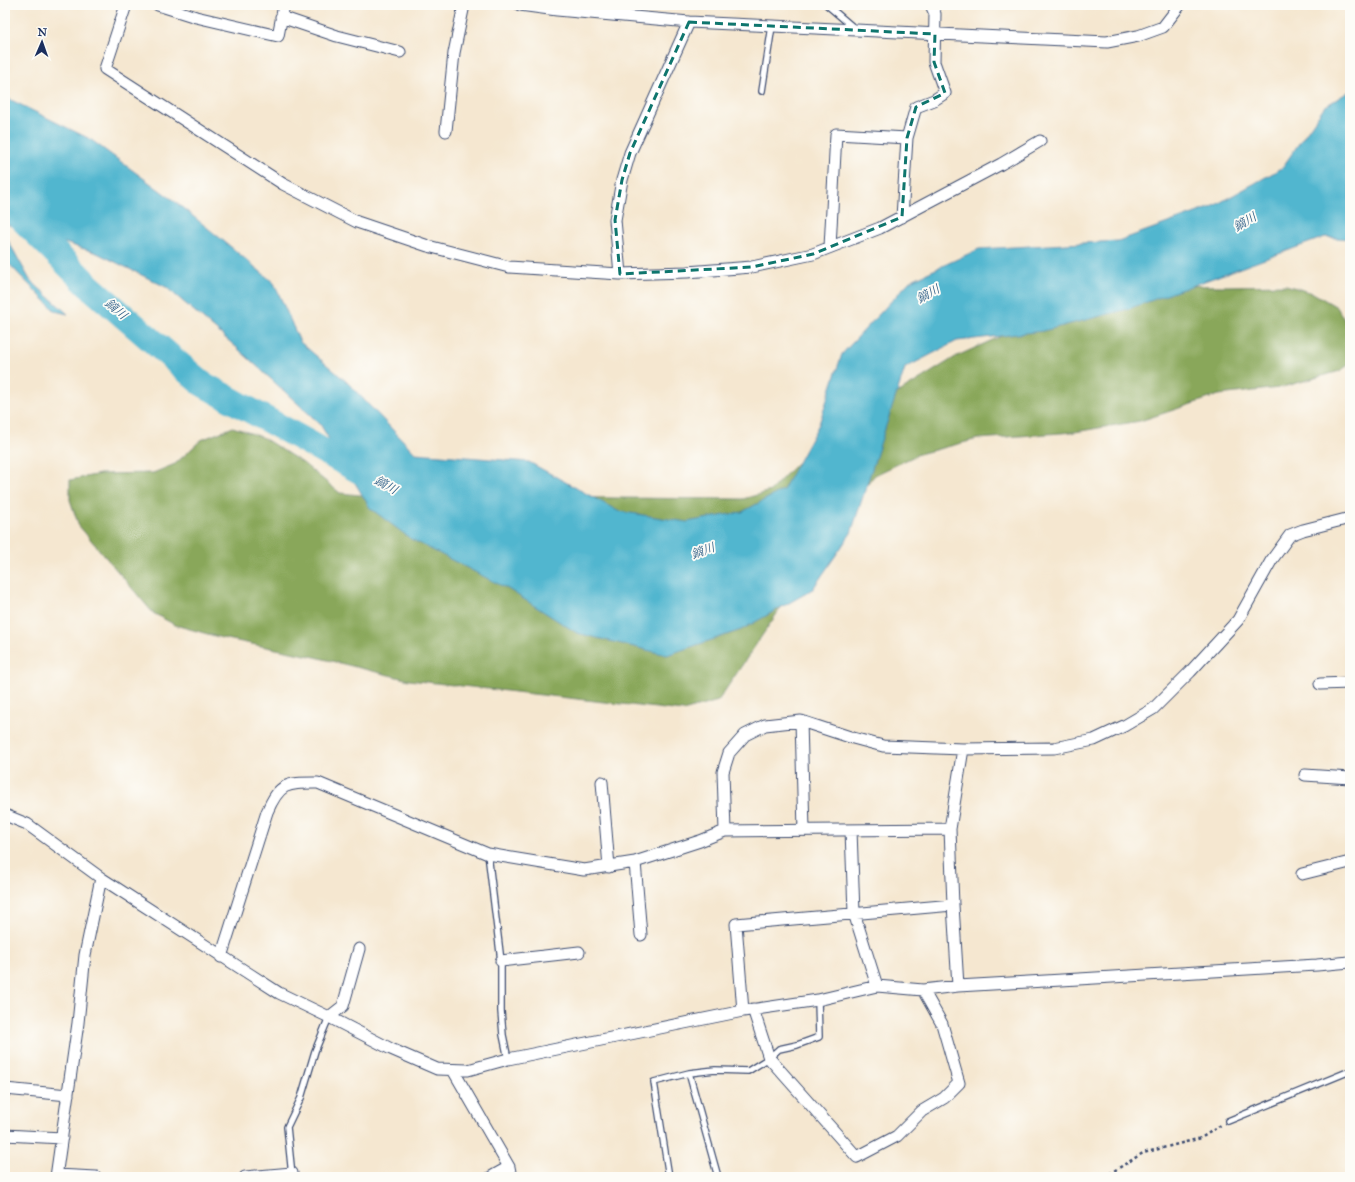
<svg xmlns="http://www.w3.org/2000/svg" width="1355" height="1182" font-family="'IM FELL Great Primer','Noto Serif JP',serif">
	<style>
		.forest { fill: #89a75a; stroke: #526b5c }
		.water { fill: #51b6cf; stroke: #367296 }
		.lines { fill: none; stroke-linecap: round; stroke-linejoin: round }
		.river { stroke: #51b6cf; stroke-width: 26 }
		.service-casing { stroke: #3c4b6f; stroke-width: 8 }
		.minor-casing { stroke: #3c4b6f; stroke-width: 13 }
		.path { stroke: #3c4b6f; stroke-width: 2.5; stroke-dasharray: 3 3; stroke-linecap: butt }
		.service { stroke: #fff; stroke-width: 5.5 }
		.minor { stroke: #fff; stroke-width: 11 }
		.marked { fill: none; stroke: #0f766e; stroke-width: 3; stroke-dasharray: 8 5; stroke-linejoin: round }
		.labels { text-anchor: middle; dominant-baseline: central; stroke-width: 3.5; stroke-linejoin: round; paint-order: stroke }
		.water-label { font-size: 12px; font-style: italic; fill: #2e5e86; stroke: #fdfcf7 }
	</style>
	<rect width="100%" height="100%" fill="#fdfcf7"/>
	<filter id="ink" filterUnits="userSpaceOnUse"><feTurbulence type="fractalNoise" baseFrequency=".025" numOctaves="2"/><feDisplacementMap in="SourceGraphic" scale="8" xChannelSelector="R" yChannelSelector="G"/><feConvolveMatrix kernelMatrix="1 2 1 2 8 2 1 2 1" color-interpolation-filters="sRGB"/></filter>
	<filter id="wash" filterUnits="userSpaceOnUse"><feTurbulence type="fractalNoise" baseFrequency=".012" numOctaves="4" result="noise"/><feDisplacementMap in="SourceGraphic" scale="16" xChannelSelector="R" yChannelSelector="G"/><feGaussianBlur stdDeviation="0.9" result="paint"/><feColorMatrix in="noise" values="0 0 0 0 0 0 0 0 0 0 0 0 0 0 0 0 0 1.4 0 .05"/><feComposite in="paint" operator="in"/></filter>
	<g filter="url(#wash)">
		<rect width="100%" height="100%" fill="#f5e7d0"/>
		<path class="forest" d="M1154,285L1225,286L1286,285L1313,293L1337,307L1350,330V364L1340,371L1279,388L1219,395L1140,421L1075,432L978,439L919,454L875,475L841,514L805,572L718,701L683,711L409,680L315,657L222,638L175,625L153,613L79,526L70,500V480L100,474L153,473L175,464L201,440L233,427L262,437L303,463L340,493L370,496L743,499L770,491L796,464L896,394L957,356L1017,329Z"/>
		<path class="water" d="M1350,91V239L1325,237L1128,309L1043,331L957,341L905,368L851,533L812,590L741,630L667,655L577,633L508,589L411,539L370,508L320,424L236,347L166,287L97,253L5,224V97L90,139L173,200L231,247L274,283L300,342L347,382L415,453L529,462L618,511L687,522L742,512L783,490L819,424L842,354L910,281L979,249L1118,241L1212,207L1282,168L1324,107Z
			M5,235L30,280L68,314L55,311L5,260Z"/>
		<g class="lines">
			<path class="river" d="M5,202L89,286L201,383L372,478"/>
		</g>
	</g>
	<g filter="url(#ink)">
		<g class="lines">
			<g class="service-casing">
				<path id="service" d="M827,5L854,28
					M762,91L772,26
					M488,854L501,961V1011L503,1035L508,1059
					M689,1073L718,1177
					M1228,1121L1350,1071
					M292,1175L287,1127L301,1098L315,1051L329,1017
					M669,1177L654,1082L689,1073L715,1070L748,1071L769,1058L779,1049L797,1045L819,1037L818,1000"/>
			</g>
			<g class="minor-casing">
				<path id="minor" d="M126,5L105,69L283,184L357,222L428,246L509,267L620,274
					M158,5L196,17L278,36L284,5
					M520,5L557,10L689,22L1107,42L1138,36L1163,27L1180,5
					M281,17L337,36L400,52
					M689,22L630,153L622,180L615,220L620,274L687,272L752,267L813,254L880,228L1001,164L1040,141
					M446,131L454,53L464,5
					M907,138L916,107L934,100L945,93L934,62L935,14L931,5
					M830,247L836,134L907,138L902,217
					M1320,684L1350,683
					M801,721L804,830
					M1305,775L1350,778
					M602,782L609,867
					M5,815L27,824L101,878L279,993L329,1017L391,1049L437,1069L468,1070L508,1059L743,1011L818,1000L877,986L923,990L958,986L1317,965L1350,962
					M851,830L854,913L877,986
					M725,831L950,829
					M635,862L641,935
					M1302,874L1350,862
					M221,957L267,812C280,782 287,783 318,783L488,854L584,870L635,862L700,841L725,831L723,772L729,753L745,735L765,725L801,721L853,738L883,746L963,749L1054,748L1094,740L1124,726L1153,709L1190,672L1238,620L1271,561L1290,535L1303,530L1350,518
					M501,961L579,952
					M958,986L953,905L950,829L963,749
					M753,1009L769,1058L857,1157L897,1136L922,1111L944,1098L959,1083L942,1024L923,990
					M743,1011L736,924L953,905
					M329,1017L343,1006L359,949
					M453,1070L509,1167L511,1177
					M5,1089L68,1095
					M5,1135L62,1138
					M57,1175L96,1177
					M56,1177L78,1023L85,955L101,878
					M245,1177L292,1173
					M491,1177L509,1167"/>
			</g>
			<path class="path" d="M1104,1177L1143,1153L1201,1138L1221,1125"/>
			<use href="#service" class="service"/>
			<use href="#minor" class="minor"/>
		</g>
	</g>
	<path class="marked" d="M689,22L935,34L934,62L945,93L916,107L907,138L902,217L813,254L752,267L620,274L615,220L622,180L630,153Z"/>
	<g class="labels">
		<g class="water-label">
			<text transform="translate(1245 222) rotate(-31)">鏑川</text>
			<text transform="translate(928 294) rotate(-29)">鏑川</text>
			<text transform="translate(116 309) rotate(41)">鏑川</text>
			<text transform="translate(386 485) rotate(29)">鏑川</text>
			<text transform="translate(703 551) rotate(-20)">鏑川</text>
		</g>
	</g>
	<rect width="1355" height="1182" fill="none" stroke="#fdfcf7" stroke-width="20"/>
	<g transform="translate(42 42) rotate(2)" stroke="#fdfcf7" stroke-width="3" paint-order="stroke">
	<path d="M0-3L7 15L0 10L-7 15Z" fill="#1b2f5e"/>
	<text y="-6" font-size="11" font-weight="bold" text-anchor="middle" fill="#1b2f5e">N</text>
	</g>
</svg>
